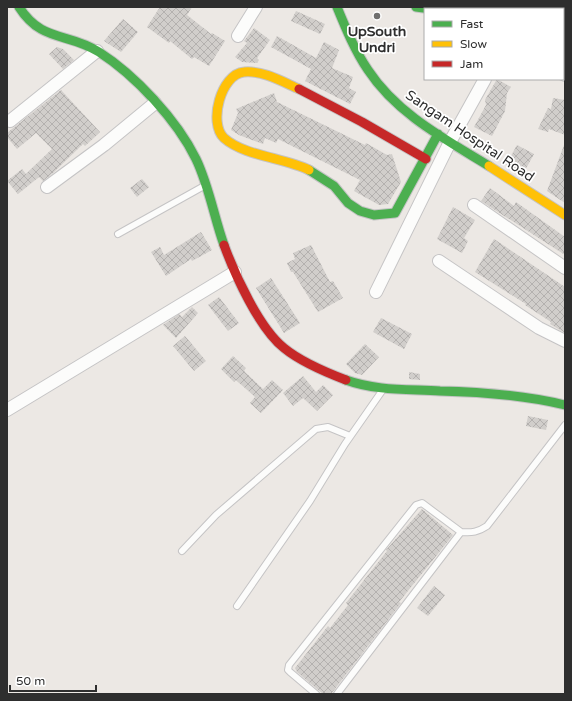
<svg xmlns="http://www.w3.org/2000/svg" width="572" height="701" font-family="'Varela Round',sans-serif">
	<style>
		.building { fill: url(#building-cross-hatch) }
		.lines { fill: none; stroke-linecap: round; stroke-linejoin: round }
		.lane-casing { stroke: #c5c4c5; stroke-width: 8 }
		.street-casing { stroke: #c5c4c5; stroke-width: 14 }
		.fast-casing { stroke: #c5c4c5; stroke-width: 11 }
		.slow-casing { stroke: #c5c4c5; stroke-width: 11 }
		.jam-casing { stroke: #c5c4c5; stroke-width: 11 }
		.lane { stroke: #fcfcfb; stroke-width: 6 }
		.street { stroke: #fcfcfb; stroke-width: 12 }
		.fast { stroke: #4caf50; stroke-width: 9 }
		.slow { stroke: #ffc107; stroke-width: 9 }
		.jam { stroke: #c62828; stroke-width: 9 }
		.poi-dot { fill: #706f6e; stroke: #fff; stroke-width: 1.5 }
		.labels { text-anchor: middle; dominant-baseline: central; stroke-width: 3.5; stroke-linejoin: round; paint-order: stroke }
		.poi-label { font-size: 14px; font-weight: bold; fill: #2e2e2e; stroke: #fff }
		.street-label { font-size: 14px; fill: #2e2e2e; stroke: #fff }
	</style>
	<defs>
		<pattern id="building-cross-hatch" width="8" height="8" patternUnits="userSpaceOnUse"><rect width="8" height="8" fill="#d1cecb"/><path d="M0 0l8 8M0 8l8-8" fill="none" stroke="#b4b1af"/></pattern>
	</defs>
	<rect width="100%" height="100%" fill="#ece8e4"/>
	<path class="building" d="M160,7H192L187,15L211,34L212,33L225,41L209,66L194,57L192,59L170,41L169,43L147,27Z
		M296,11L325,24L320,34L291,21Z
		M123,19L138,32L121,52L104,41Z
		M254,28L270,40L257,58L259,60L257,63L242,62L235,57L247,43L244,41Z
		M277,36L316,58L324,42L339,50L332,68L353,77L349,88L356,92L350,104L305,81L311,69L271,47Z
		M57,47L63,49L74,60L63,69L49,54Z
		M497,79L511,87L507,93L505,111L492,136L474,127L486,105L485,100Z
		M61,90L100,132L85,146L83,144L53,173L43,181L39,177L18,194L7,181L22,169L26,174L52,149L36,133L17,149L7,137V133Z
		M274,93L277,102L365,145L366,143L387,155L392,154L401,182L388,204L379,205L354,191L360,180L278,139L276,143L265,138L263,144L239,135L231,130L238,113L236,109Z
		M553,98L565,100V135L549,129L548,132L538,129L548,108L551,109Z
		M517,145L534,154L522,176L506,165Z
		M564,145L565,146V203L547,191Z
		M142,179L149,187L137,197L130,188Z
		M490,188L514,206L516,202L565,237V255L481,201Z
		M453,207L475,220L464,238L468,241L462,253L437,239Z
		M201,232L212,250L192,261L191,259L166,276L151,252L160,247L164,255Z
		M494,239L565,287V333L550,324L551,322L525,305L526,304L475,272Z
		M311,245L330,282L333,281L343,298L318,312L293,272H291L287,263L295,259L293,253Z
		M271,278L300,323L284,333L256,288Z
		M219,297L239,323L228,331L208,305Z
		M192,307L198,313L176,338L163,325L179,314L182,317Z
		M381,318L412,334L404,349L373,332Z
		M185,336L206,361L194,371L173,346Z
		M365,344L379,357L362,375L355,373L346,364Z
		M233,356L246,368L244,371L263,389L272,380L283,390L261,413L250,403L255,397L236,380L234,382L221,369Z
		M409,372L420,374V380L409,379Z
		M303,376L316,392L323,385L333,395L317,411L303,398L293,406L283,393Z
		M528,416L548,420L546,430L526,426Z
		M422,509L453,535L399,602L401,603L331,694H323L297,672L295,668L328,626L330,628L348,605L346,603L387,551L386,550Z
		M434,586L445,595L428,616L417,608Z"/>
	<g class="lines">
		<g class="lane-casing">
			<path id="lane" d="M118,234L204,186
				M182,551L216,515L316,429L328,427L350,436
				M237,606L310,501L345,444L382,391
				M316,694L290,672L288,670L289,665L416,505L422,503L461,532
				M337,694L461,532C472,533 478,532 487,526L565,425"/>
		</g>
		<g class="street-casing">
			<path id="street" d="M238,36L256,7
				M563,74L565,75
				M10,121L97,51
				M47,187L104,145L155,103
				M474,205L565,268
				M439,261L539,328L565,341
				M376,292L450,142L485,79
				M7,410L235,272"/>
		</g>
		<g class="fast-casing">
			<path id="fast" d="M19,7C42,43 68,32 99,52C135,75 177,120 196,159C209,186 214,217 224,245
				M337,7C346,29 355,51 368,70C397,114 445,139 489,166
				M416,7L431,9
				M309,170L334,186L348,203L360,211L374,215L395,213L438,134
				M346,380C376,391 409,389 440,391C482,392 524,395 565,405"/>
		</g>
		<g class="slow-casing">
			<path id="slow" d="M563,27H565
				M299,89C283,82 262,70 244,72C221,74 208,123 224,138C244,156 285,158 309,170
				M489,166L565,215"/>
		</g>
		<g class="jam-casing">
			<path id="jam" d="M299,89L362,122L426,159
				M224,245C235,275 259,328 284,348C301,362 325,372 346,380"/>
		</g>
		<use href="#lane" class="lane"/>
		<use href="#street" class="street"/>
		<use href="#fast" class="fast"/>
		<use href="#slow" class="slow"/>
		<use href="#jam" class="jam"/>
	</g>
	<circle class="poi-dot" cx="377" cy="16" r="4"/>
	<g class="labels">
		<g class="poi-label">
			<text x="377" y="31">UpSouth<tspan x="377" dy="16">Undri</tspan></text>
		</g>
		<g class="street-label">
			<text transform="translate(470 136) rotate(34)">Sangam Hospital Road</text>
		</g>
	</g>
	<rect width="572" height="701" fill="none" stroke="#2e2e2e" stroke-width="16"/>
	<rect x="424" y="8" width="140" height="72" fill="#ffffff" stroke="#ababab"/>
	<rect x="432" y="21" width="20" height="6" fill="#4caf50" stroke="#ababab"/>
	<text x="460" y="28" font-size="12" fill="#2e2e2e">Fast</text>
	<rect x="432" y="41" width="20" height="6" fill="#ffc107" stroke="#ababab"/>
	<text x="460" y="48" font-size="12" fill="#2e2e2e">Slow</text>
	<rect x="432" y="61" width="20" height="6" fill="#c62828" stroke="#ababab"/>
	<text x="460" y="68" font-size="12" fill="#2e2e2e">Jam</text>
	<path d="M10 685v6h86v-6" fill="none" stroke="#2e2e2e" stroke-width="2"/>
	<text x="16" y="685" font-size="12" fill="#2e2e2e" stroke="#ffffff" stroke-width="3" paint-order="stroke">50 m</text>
</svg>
